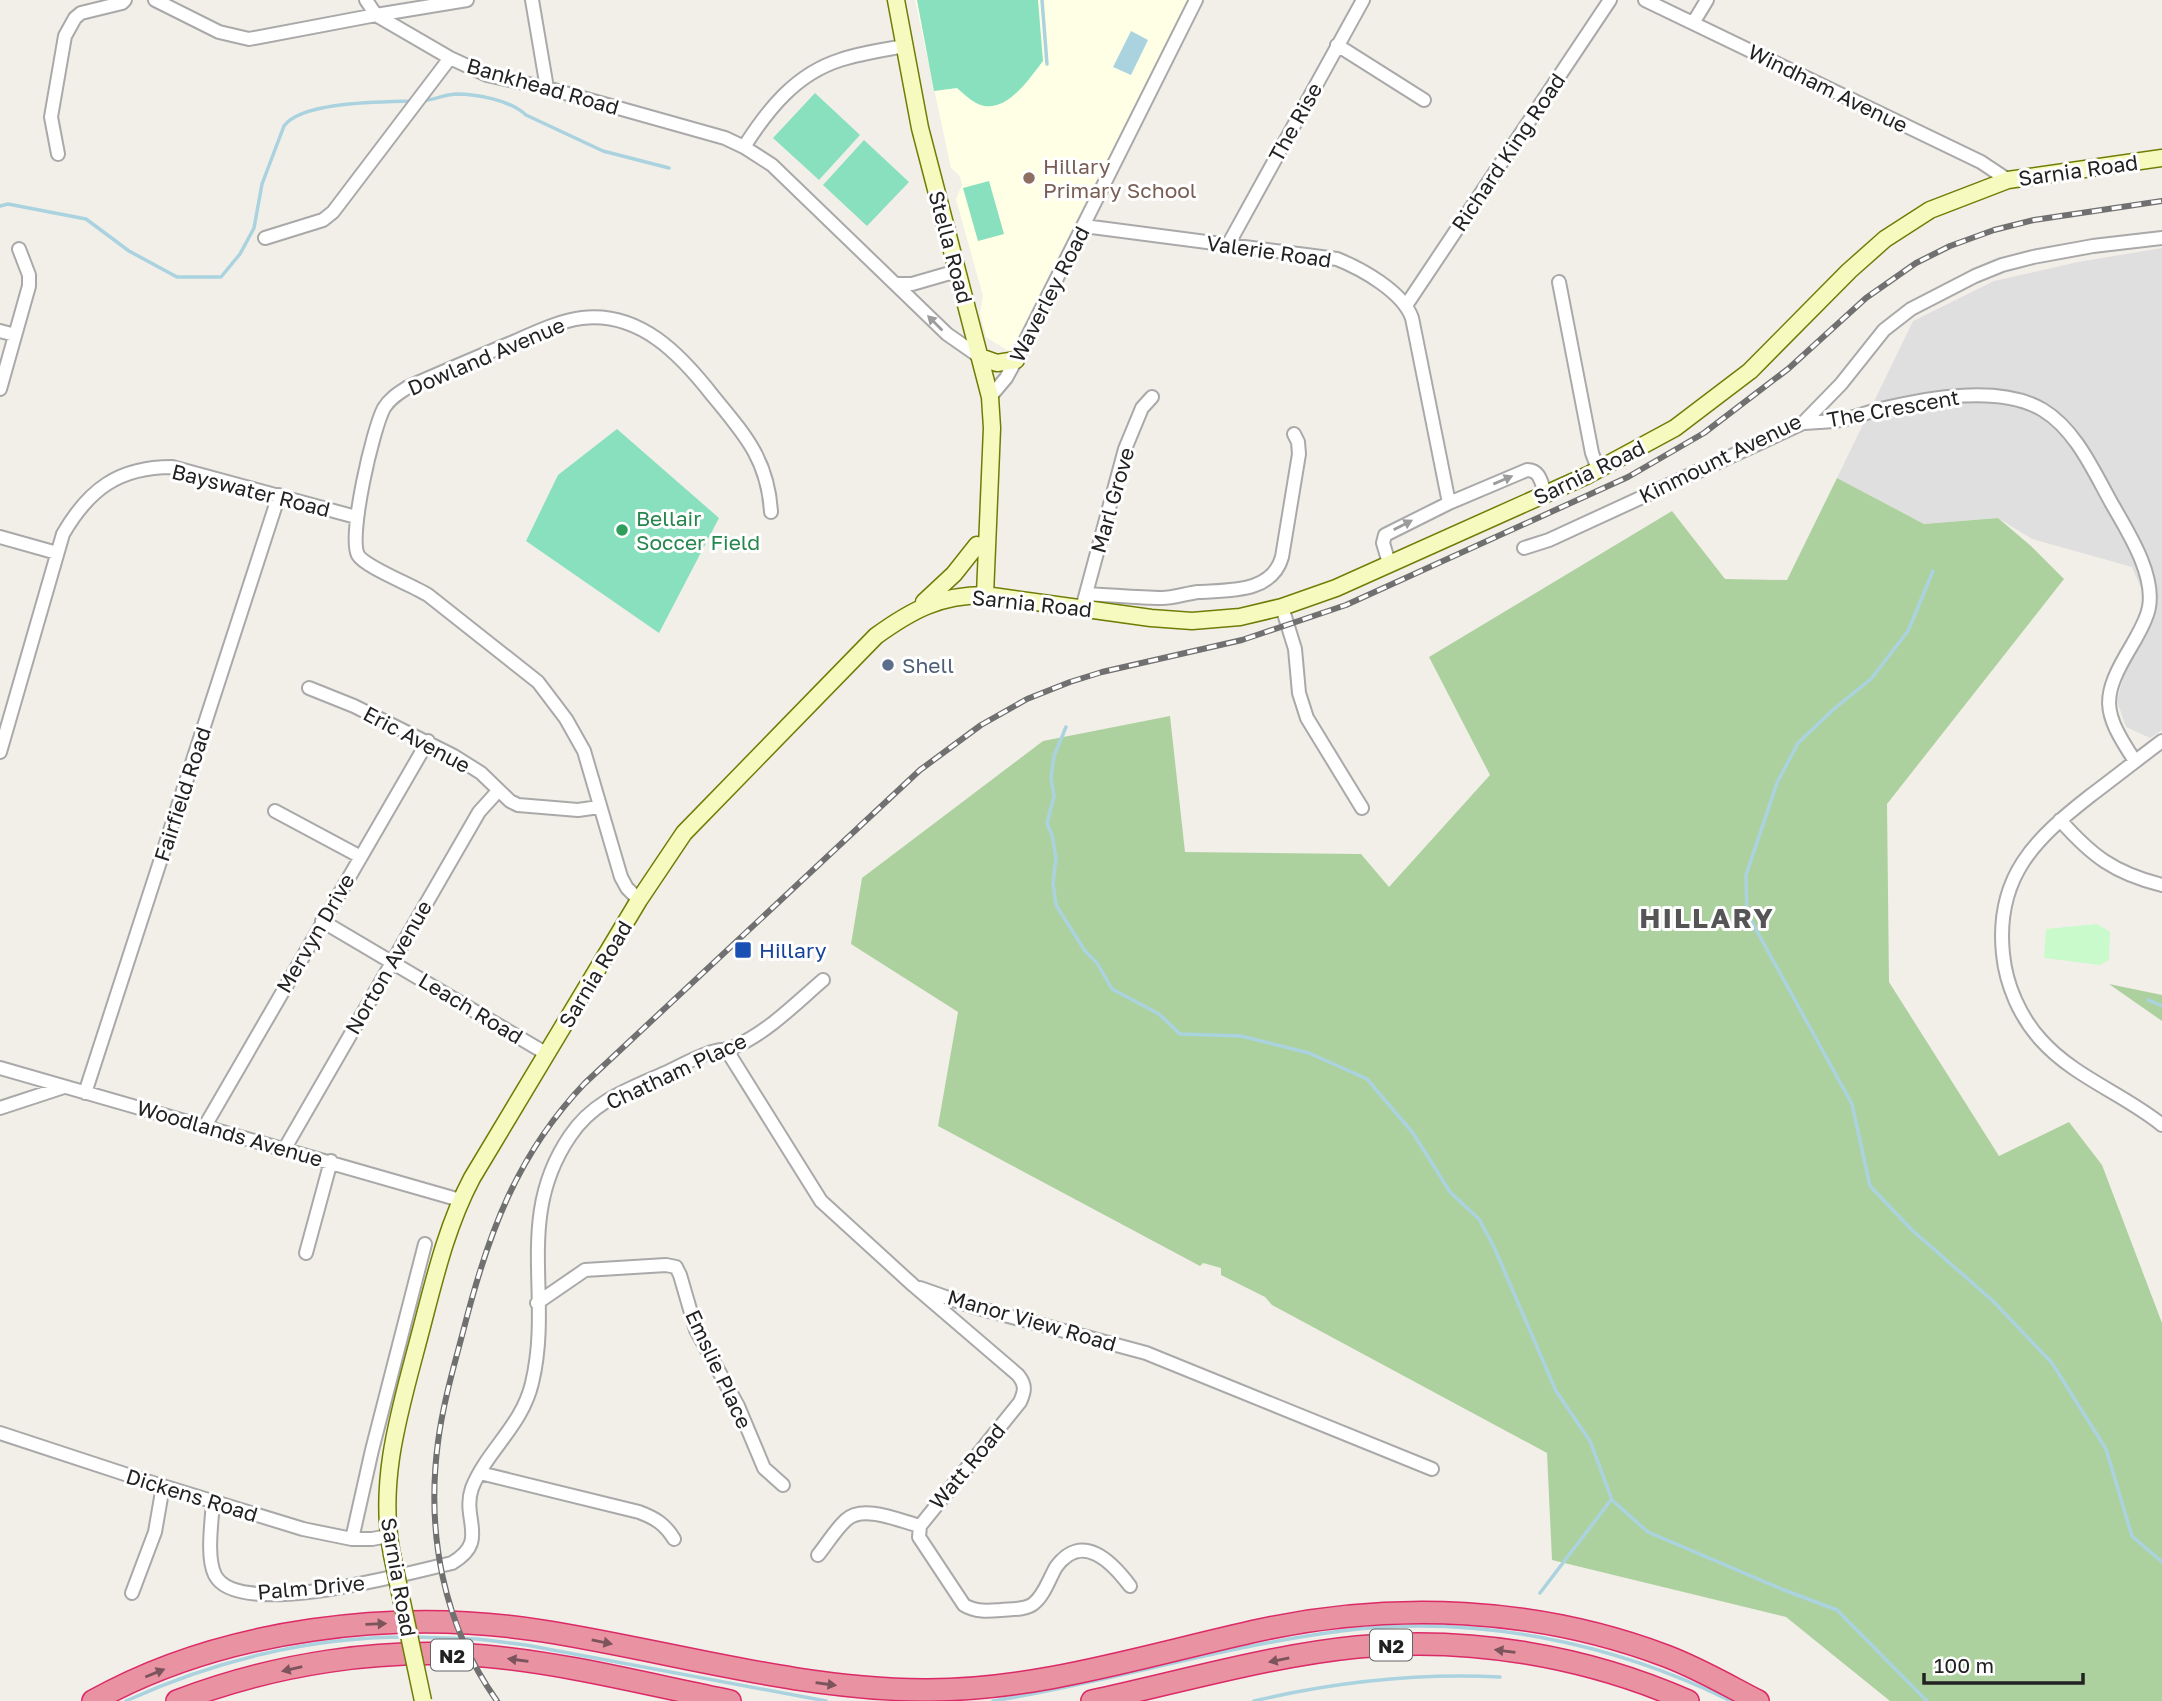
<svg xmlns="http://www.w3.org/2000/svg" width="2162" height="1701" font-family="'Golos Text',sans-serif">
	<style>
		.residential { fill: #e0dfdf }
		.education { fill: #ffffe5 }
		.forest { fill: #add19e }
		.park { fill: #c8facc }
		.pitch { fill: #88e0be }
		.water { fill: #aad3df }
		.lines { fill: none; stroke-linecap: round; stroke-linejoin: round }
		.stream { stroke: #aad3df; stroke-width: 3.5 }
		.minor-casing { stroke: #a9a9a9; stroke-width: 16 }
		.secondary-casing { stroke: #707d05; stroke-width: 19 }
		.motorway-casing { stroke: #dc2a67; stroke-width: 24 }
		.minor { stroke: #fff; stroke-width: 12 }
		.secondary { stroke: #f7fabf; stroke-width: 16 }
		.motorway { stroke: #e892a2; stroke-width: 21 }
		.rail-casing { stroke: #707070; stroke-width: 6 }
		.rail { stroke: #fff; stroke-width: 3.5; stroke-dasharray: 10; stroke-linecap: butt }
		.secondary-bridge-casing { stroke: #707d05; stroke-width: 19; stroke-linecap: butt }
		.secondary-bridge { stroke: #f7fabf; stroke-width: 16 }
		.oneway { fill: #9c9c9c }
		.oneway2 { fill: #7b545c }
		.education-dot { fill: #8d6e63; stroke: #fff; stroke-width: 2.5 }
		.leisure-dot { fill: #2e9e5b; stroke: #fff; stroke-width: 2.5 }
		.service-dot { fill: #5c6f8a; stroke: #fff; stroke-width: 2.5 }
		.transit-dot { fill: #1a4fb4; stroke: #fff; stroke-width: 2.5 }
		.labels { text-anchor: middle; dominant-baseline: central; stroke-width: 6; stroke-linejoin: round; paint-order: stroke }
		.shield { fill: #fff; stroke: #646464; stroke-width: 2 }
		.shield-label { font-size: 19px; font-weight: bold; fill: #222 }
		.street-label { font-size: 21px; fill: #222; stroke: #fff }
		.education-label { font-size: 21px; fill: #785e54; stroke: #fff; text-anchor: start }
		.leisure-label { font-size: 21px; fill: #27864d; stroke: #fff; text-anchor: start }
		.service-label { font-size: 21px; fill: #4e5e75; stroke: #fff; text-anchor: start }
		.transit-label { font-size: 21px; fill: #164399; stroke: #fff; text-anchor: start }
		.district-label { font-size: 28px; font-weight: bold; letter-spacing: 2px; fill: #555; stroke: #fff }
	</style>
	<rect width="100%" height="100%" fill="#f2efe9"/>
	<path class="residential" d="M2162,248V730L2150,738L2126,727L2117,701L2126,668L2145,632L2142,590L2132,567L2032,539L1998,518L1924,524L1837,478L1913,321L1994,281L2078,262Z"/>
	<path class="education" d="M915,0H1188L1010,352L986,337L980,313L983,296L956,199L962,185L961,180L959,175L951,168Z"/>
	<path class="forest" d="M1837,478L1924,524L1998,518L2031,546L2064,579L1887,804L1889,982L1999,1156L2069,1122L2102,1165L2162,1323V1701H1890L1786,1617L1552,1560L1547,1453L1272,1305L1265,1297L1221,1275V1268L1203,1263L1200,1266L938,1126L958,1012L851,944L862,878L1043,741L1170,716L1185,852L1361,854L1389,887L1490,775L1429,657L1672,511L1725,579L1787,580Z
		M2109,984L2162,995V1021Z"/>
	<path class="park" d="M2097,924L2110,932L2109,960L2100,965L2044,958L2046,929Z"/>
	<path class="pitch" d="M917,0H1038L1043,61C1029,79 1004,118 976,103C969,99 963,93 957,88L934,91Z
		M815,93L860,135L819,180L773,138Z
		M864,140L909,182L867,226L823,185Z
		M989,181L1004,234L978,241L963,188Z
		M617,429L719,518L659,633L526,541L558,475Z"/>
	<path class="water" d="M1131,31L1148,40L1131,75L1113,67Z"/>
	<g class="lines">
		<path class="stream" d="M1042,0L1047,64
			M421,101C433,100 444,95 455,94C477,94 510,100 526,115L603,151L669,168
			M0,206L8,204L86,219L129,251L177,277H221L240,254L254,228L262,184L284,126C302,101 384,102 414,101
			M1933,571L1908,631L1871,679L1835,708L1798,743L1777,783L1746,875L1747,913L1852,1104L1870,1186L1912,1230L1993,1301L2052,1363L2106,1449L2132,1536L2162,1562
			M1066,727L1054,756L1051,778L1054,796L1047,823L1052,835L1056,858L1053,883L1056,905L1085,951L1097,963L1112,989L1159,1014L1180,1034L1241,1036L1309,1053L1367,1079L1413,1133L1450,1192L1479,1219L1494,1247L1556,1391L1590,1441L1612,1500L1648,1532L1784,1590L1837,1610L1927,1701
			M2148,1000L2162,1006
			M1540,1593L1611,1500
			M413,1637L478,1639L526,1645L826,1701
			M126,1701C213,1661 310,1637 406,1637
			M993,1701C1110,1682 1224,1646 1341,1631C1474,1614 1612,1642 1731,1701
			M1254,1701C1335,1682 1416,1673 1500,1677"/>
		<g class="minor-casing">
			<path id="minor" d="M155,0L219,32L249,39L376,15L450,58L487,75L547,88L725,138L744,147L772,165L947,334L980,357
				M366,0L376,15L467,0
				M532,0L547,88
				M1645,0L1981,162L2008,180
				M1693,23L1707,0
				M1337,45L1424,100
				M744,147C768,109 796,74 840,60C861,53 883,50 905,46
				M58,154L51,117L65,36L75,18L81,13L122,3L125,0
				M1084,226L1337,259C1362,269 1403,292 1412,318L1449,503
				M265,238L323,220L333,212L450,58
				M1228,245L1363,0
				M1559,282L1592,453L1598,469
				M896,284H912L957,271
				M1407,304L1610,0
				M0,331L15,335
				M0,389L29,286V275L19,249
				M990,397L1006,378L1016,360L1196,0
				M1803,423C1815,422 1828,422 1840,420C1854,418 1867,412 1881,409C1927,398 2000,384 2043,410C2076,430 2094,472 2112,504C2128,532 2155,574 2149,607C2147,620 2138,634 2132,645C2100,698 2102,711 2135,761
				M0,537L57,553
				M1524,548L1549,540L1803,423L1841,384L1884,330L1911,309L1975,276L2002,265L2033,257L2093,246L2162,238
				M1389,563L1383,543L1385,535L1449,503L1527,470C1540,470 1541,482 1545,493
				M1086,594C1111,595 1137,598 1162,598C1174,598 1187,593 1199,592C1229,590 1272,593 1282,557L1299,454L1298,442L1294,434
				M1084,601L1125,449L1142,408L1152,397
				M1282,607L1295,649L1299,693L1307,718L1362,808
				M309,688L354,706L454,756L481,773L510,801L518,805L578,810L599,807
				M2162,741C2138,759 2114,778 2090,796C2035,839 1995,877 2003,954C2006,985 2020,1017 2041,1040C2074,1077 2124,1094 2162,1125
				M0,752L63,534C89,489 119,467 172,467L356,517
				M275,811L359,856
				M2060,820C2092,856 2114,873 2162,885
				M639,900L627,888L621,877L584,751L566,719L538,682L428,595C412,585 365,567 358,555C348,536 373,428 384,408C390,398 399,393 408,387C443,372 477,357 511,343C534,333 558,321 582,318C640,311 681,355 713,396C745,435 768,460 771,512
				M322,921L547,1054
				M726,1049L821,1201L913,1285L1018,1375C1026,1385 1025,1391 1020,1402L920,1526L919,1537L964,1605C975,1612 988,1611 1001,1610C1010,1609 1025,1610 1033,1604C1044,1596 1049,1579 1056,1567C1082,1531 1112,1562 1130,1586
				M0,1068L460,1200
				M85,1093L279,495
				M0,1108L64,1087
				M205,1126L428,741
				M285,1148L479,812L498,791
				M306,1253L331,1161
				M920,1288L971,1306L1146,1353L1432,1469
				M537,1303L585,1270L666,1265L676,1267L680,1275L696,1330L738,1406L764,1468L783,1485
				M0,1433L140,1479L303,1529L352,1539H372L388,1536
				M480,1473L639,1512C655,1518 665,1524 674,1539
				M213,1501C212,1521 206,1557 215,1575C238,1621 411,1572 452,1563C490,1541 461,1519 472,1488C487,1450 522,1426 532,1383C553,1296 514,1218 570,1136C593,1101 629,1089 665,1073C680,1066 694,1058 709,1053C717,1050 726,1050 734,1047C767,1033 796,1003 823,980
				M352,1539L372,1450L425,1244
				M818,1555C827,1544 835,1530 846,1520C863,1504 900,1521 920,1526
				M132,1593L155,1532L163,1486"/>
		</g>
		<g class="secondary-casing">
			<path id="secondary" d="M896,0L920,128L990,397L992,428L985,595
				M980,357L997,363L1016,360
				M924,602L954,574L977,545
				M392,1555C377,1480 401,1407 420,1334C434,1281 446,1227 472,1178L639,900L684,833L876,636C912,610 940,595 985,595L1151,618L1192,621L1240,617L1282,607L1336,588L1588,475L1675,428L1750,371L1849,271L1885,239L1930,210L2008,180L2162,158"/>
		</g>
		<g class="motorway-casing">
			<path id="motorway" d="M93,1701C223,1628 397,1608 543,1631C670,1651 794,1689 924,1690C1037,1691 1150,1654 1260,1630C1394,1601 1537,1607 1666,1656C1698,1668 1727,1685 1758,1701
				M177,1701C274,1664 381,1647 484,1656C565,1663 650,1685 730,1701
				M1092,1701C1180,1682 1268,1656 1357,1647C1469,1636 1586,1656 1688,1701"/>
		</g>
		<use href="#minor" class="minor"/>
		<use href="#secondary" class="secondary"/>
		<use href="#motorway" class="motorway"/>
		<g class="rail-casing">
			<path id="rail" d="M497,1701C443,1625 426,1533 438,1442C443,1403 454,1366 464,1328C488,1234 517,1154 585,1083L920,770L981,725L1027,699L1070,682L1102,672L1242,640L1346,605L1628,477L1704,433L1788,369L1866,298L1916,263L1950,246L1994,230L2034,220L2162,201"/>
		</g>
		<use href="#rail" class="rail"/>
		<g class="secondary-bridge-casing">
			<path id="secondary-bridge" d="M392,1555L423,1701"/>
		</g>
		<use href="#secondary-bridge" class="secondary-bridge"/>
	</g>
	<defs><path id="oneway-solid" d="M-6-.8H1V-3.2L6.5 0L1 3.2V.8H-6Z" transform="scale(1.75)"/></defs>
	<g class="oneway">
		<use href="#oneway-solid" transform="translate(935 323) rotate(-135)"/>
		<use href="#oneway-solid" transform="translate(1503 480) rotate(-23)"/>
		<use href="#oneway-solid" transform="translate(1403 525) rotate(-27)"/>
	</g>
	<g class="oneway2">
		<use href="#oneway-solid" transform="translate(376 1624) rotate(-2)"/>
		<use href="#oneway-solid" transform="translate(602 1642) rotate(11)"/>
		<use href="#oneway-solid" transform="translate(1505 1651) rotate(-173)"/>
		<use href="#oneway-solid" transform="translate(518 1660) rotate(-172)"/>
		<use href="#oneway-solid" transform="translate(1279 1660) rotate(168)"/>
		<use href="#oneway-solid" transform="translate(292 1669) rotate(167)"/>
		<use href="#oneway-solid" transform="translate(155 1673) rotate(-22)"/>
		<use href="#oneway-solid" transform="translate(826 1684) rotate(8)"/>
	</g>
	<circle class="education-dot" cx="1029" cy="178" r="7"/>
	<circle class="leisure-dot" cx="622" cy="530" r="7"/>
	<circle class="service-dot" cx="888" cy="665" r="7"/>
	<rect class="transit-dot" x="734" y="941" width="18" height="18" rx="3.5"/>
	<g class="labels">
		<g class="shield">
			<rect x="1370" y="1629.5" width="42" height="31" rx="5"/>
			<rect x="431" y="1639.5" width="42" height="31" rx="5"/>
		</g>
		<g class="shield-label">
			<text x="1391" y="1645">N2</text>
			<text x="452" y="1655">N2</text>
		</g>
		<g class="street-label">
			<text transform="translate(543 86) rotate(16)">Bankhead Road</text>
			<text transform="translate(1828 88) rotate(26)">Windham Avenue</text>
			<text transform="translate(1295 122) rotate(-61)">The Rise</text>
			<text transform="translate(1508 152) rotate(-56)">Richard King Road</text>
			<text transform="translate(2078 170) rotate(-8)">Sarnia Road</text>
			<text transform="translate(951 247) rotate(75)">Stella Road</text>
			<text transform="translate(1269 251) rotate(8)">Valerie Road</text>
			<text transform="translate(1049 294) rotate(-63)">Waverley Road</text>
			<text transform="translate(486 356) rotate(-23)">Dowland Avenue</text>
			<text transform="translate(1893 408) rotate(-10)">The Crescent</text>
			<text transform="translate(1720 458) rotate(-26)">Kinmount Avenue</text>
			<text transform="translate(1589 472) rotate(-26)">Sarnia Road</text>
			<text transform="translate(251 490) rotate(14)">Bayswater Road</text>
			<text transform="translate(1112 500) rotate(-74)">Marl Grove</text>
			<text transform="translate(1032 603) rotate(6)">Sarnia Road</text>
			<text transform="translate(417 739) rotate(28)">Eric Avenue</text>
			<text transform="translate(182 794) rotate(-72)">Fairfield Road</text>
			<text transform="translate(315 933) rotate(-60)">Mervyn Drive</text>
			<text transform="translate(388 967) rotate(-60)">Norton Avenue</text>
			<text transform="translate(595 974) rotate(-59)">Sarnia Road</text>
			<text transform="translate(471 1008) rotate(31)">Leach Road</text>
			<text transform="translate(676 1071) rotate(-25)">Chatham Place</text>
			<text transform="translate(230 1133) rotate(16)">Woodlands Avenue</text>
			<text transform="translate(1032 1320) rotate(16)">Manor View Road</text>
			<text transform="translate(719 1369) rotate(65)">Emslie Place</text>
			<text transform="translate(967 1466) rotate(-50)">Watt Road</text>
			<text transform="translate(192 1495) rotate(17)">Dickens Road</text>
			<text transform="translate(399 1577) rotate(80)">Sarnia Road</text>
			<text transform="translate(311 1587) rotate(-5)">Palm Drive</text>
		</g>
		<g class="education-label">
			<text x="1043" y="166">Hillary<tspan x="1043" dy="24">Primary School</tspan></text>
		</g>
		<g class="leisure-label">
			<text x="636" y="518">Bellair<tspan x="636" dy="24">Soccer Field</tspan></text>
		</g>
		<g class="service-label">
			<text x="902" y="665">Shell</text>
		</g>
		<g class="transit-label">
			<text x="759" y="950">Hillary</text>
		</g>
		<g class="district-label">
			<text x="1707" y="917">HILLARY</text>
		</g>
	</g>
	<path d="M1924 1673v10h159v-10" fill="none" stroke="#222222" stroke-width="3.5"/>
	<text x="1934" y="1673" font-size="21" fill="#222222" stroke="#ffffff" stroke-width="5" paint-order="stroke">100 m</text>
</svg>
